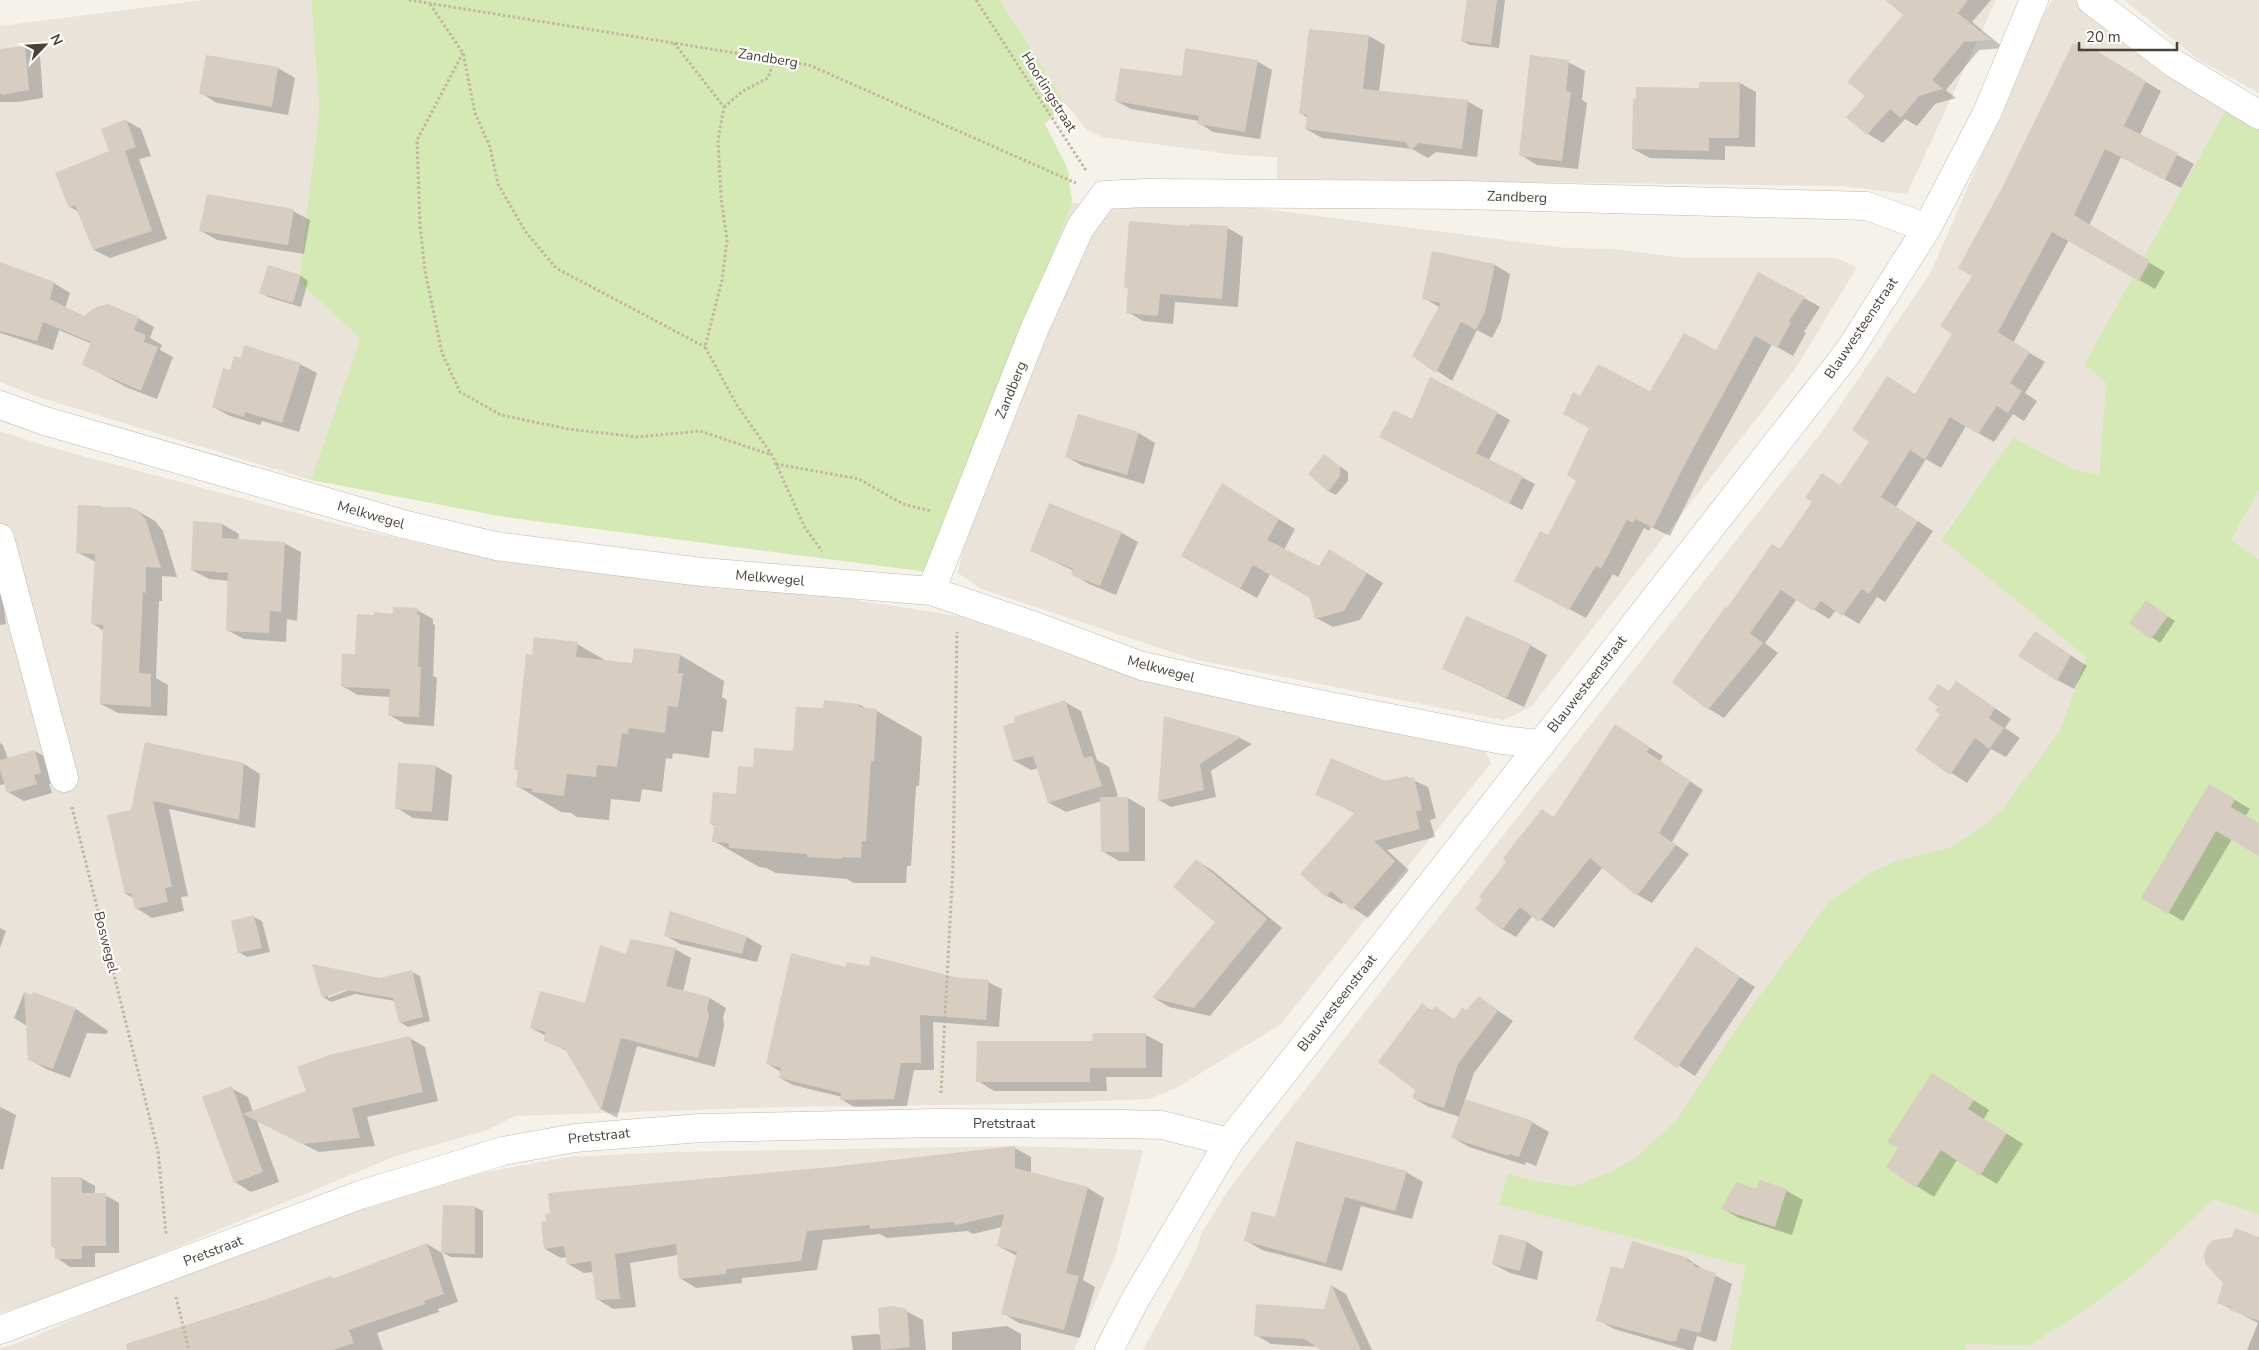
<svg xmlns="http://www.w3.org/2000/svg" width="2259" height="1350" font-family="'Nunito Sans',sans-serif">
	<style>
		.residential { fill: #e9e3da }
		.green { fill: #d5e9b5 }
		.shadow { fill: #0003; fill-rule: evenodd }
		.building { fill: #d7cdc1 }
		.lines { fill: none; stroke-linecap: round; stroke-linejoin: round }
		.street-casing { stroke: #c1b9ae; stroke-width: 29 }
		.path { stroke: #c3b49f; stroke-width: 3; stroke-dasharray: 2.5 2.5; stroke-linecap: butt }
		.street { stroke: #fff; stroke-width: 28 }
		.labels { text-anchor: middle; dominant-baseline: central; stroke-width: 4.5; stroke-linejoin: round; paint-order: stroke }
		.street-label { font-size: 14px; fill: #4a4239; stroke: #fff }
	</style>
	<rect width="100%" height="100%" fill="#f5f2eb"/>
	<path class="residential" d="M205,0H311L319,108L299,282L360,338L311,480L35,396L0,382V26Z
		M1000,0H1996L1907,194L1842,186L1277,179V157L1237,155L1102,137L1087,130L1065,103Z
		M2052,0H2078L2154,66L2226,109L2084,364L2106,382L2099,474L2073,469L2013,437L1941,538L2086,657L2060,730L2002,809L1978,830L1950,847L1893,862L1870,873L1829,901L1736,1028L1677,1119L1635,1158L1612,1171L1574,1186L1530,1180L1508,1173L1498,1203L1745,1266L1730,1350H1143L1195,1253L1202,1232L1231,1186L1408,956L1824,429L1931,272L2040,21Z
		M2124,0H2259V93L2199,60Z
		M1072,203L1111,206H1240L1566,248L1616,249L1682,258H1836L1857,267L1796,368L1531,707L1503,720L1193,659L981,589L958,573L984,437L1042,278Z
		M0,431L49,447L341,525L443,549L763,585L963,617L1134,677L1485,751L1491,763L1280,1025L1176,1088L1149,1099L1022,1104L778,1107L515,1116L485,1131L396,1156L129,1267L42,1300L0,1313Z
		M2259,490V559L2231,540Z
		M1015,1146L1143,1150L1115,1257L1074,1350H0V1348L24,1341L119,1299L363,1209L470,1175L568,1157L672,1152Z
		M2213,1198L2259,1214V1350H1965L1966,1344L2029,1346L2091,1306L2139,1269Z"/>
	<path class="green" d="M311,0H1000L1065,103L1045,124L1068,169L1072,203L927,572L504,517L311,480L360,338L299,282L319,108Z
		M2226,109L2259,130V490L2231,540L2259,559V1214L2213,1199L2140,1269L2091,1306L2029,1346L1966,1344L1965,1350H1730L1745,1266L1498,1204L1508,1173L1530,1180L1574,1186L1612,1171L1635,1158L1677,1119L1736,1028L1829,901L1870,873L1893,862L1950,847L1978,830L2002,809L2060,730L2086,657L1941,539L2013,437L2073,469L2099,474L2106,383L2084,364Z"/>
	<path class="shadow" d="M1467,0H1505L1499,48L1470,45L1462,41Z
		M1887,0H1991L1972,22L2004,48L1979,50L1946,90L1956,98L1935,104L1917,126L1905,119L1883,143L1868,134L1848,117L1867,96L1905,15Z
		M1369,36L1385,45L1379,92L1467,101L1483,110L1477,157L1436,152L1428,158L1412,149L1322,138L1306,129L1308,118L1300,113Z
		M25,47L40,56L43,98L18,102H0V50Z
		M2090,53L2108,59L2161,91L2140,135L2194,164L2181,188L2121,157L2089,226L2165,272L2155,289L2069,240L2013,343L2045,362L2025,393L2037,401L2024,421L2013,414L1994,442L1966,426L1941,468L1926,459L1896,507L1933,531L1885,602L1877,597L1859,624L1836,610L1829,619L1797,599L1765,643L1778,653L1724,718L1709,709L1728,610L1772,545L1781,550L1841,486L1916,395L1954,334L1974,276Z
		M207,56L278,68L295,78L288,115L217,103L201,93Z
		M1257,61L1272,70L1260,139L1213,132L1199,123V121L1131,109L1116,101L1183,77Z
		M1568,62L1585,71L1582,100L1587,103L1578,169L1537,165L1521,155Z
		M1740,83L1756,92L1755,147L1725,146V160L1650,158L1633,149L1637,100Z
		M125,120L141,129L151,156L139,159L167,239L110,258L94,250L79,212L70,207L111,152Z
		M293,211L310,220L304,254L217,240L201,231Z
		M1191,227L1228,228L1243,237L1238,307L1175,302L1173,324L1143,321L1128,312L1129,289L1125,286Z
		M1,264L54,283L70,293L65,308L84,317L138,318L154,327L150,338L162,345L160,350L173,357L157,399L128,388L83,364L92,344L59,330L53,350L0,333Z
		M1495,265L1510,274L1501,321L1492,338L1477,330L1452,381L1414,355L1439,307L1424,298Z
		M301,276L308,281L301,307L268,297L260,292Z
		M1804,298L1820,307L1804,332L1806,333L1793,356L1772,344L1702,472L1670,536L1651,527L1649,531L1644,528L1618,577L1613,574L1586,618L1532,589L1548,536L1578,480L1590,428L1581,397L1650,393Z
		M300,364L317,373L299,432L262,421L260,425L230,416L213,407L230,372Z
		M1497,413L1510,420L1489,460L1535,484L1522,510L1393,443L1412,421Z
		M1079,415L1139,433L1155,443L1144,484L1083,466L1067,457Z
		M1324,455L1348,472V481L1336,495L1328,491Z
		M1238,494L1295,529L1284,550L1320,568L1346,560L1383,583L1360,620L1333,627L1316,618L1312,598L1270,574L1257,598L1182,556Z
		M105,509L138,511L155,521L163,531L177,577L162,576V601H159L156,678L168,685L167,716L118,713L101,704L104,631L92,623L96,562L77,552Z
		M222,524L239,534L238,540L284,543L301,552L297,621L287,619L286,642L244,639L227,630L229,581L209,579L192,570Z
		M1122,533L1138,542L1116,595L1089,584L1073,574L1074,571L1032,551Z
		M0,579L8,607L4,608L6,624L0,625Z
		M2154,607L2175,621L2160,643L2131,623Z
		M417,610L433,619V624L435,625L433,676L437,678L434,726L405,724L389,715L390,697L358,695L342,686L356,655Z
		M2035,632L2087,666L2074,689L2057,680Z
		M577,644L608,662L633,664L680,655L724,681L722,697L727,700L723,732L712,731L709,758L673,753L672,759L666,758L662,792L642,789L640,802L611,799L609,820L577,817L571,813L561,812L517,786L519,771L515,769L533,657Z
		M1530,645L1547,655L1524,707L1443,668Z
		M1957,682L2011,719L2005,728L2020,738L2006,757L1991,749L1967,783L1916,750L1942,713L1939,707Z
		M1065,702L1081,711L1097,760L1109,767L1118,796L1112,798H1128L1145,808V861H1119L1102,851V801L1066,812L1049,803L1039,768L1031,770L1014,761Z
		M860,705L868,709L877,711L922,737L919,786H916L911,866H907L906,883H854L847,879L776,873L766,868L759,867L714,841L715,826L711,824L737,796L754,768L795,752L824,710Z
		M1165,718L1240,738L1252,744L1211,771L1216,797L1171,807L1159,800Z
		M1629,734L1663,756L1660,761L1703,790L1672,842L1689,854L1652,903L1638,895L1603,867L1554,928L1533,915L1516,937L1502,929L1508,862L1542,811L1555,818Z
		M0,743L3,745L8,759L35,751L51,760L57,782L49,784L52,793L24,801L8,792L5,784L0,785Z
		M146,743L244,764L260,774L255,828L169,809L188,896L181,897L184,911L152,918L136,908L133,898L126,894L132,811Z
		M435,766L452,775L448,821L413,818L397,808Z
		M1407,777L1428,787L1436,818L1430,820L1435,837L1387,850L1409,870L1368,918L1344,902L1342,904L1327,896L1302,874L1355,813L1317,794Z
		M2225,794L2250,809L2245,817L2259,825V855L2232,839L2183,921L2143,898Z
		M1197,861L1212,870L1282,928L1210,1016L1169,1007L1154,998L1216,922Z
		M671,912L747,937L762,946L757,962L680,944L665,935Z
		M254,917L262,921L270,952L247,957L239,952Z
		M0,928L6,931L0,948Z
		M1696,948L1755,987L1695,1076L1635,1037Z
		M675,949L691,958L683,992L710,998L726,1008L723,1018L724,1026L715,1067L637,1046L617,1118L601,1109L569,1052L545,1040L546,1036L531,1028L586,1004L627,955Z
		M313,965L380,979L412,972L420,976L430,1021L408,1027L400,1022L395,1001L355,994L331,1002L323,997ZM351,987L352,989L328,998V995Z
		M847,968L988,982L1002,989L999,1027L933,1022L934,1070H914L907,1106L854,1107L841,1099L842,1097L793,1085L780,1078L781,1072L768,1064Z
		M24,993L33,997L34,994L76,1009L108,1031L107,1034L87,1033L70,1078L46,1069L29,1059L27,1026L14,1018Z
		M1479,997L1513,1021L1474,1073L1465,1100L1532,1122L1549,1132L1536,1166L1526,1162L1525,1165L1469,1147L1453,1138L1460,1117L1429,1107L1413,1098L1416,1090L1422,1005L1433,1011L1436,1008L1455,1020L1467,1012Z
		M1146,1035L1163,1044L1162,1077H1106L1107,1091H994L978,1081L1094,1042Z
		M410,1038L425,1047L438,1101L367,1117L375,1146L319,1152L257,1121L279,1182L251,1192L235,1182L231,1088L248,1097L253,1112L308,1092Z
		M1949,1084L1989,1110L1984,1119L2023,1144L1997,1184L1957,1160L1934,1197L1887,1167Z
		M0,1107L16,1115L3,1170L0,1169Z
		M1015,1148L1031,1157V1174L1088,1188L1104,1198L1083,1280L1095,1287L1080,1338L1019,1323L1003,1313L1017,1256L998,1246L1002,1227L973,1234L968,1231L887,1238L880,1234L823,1240L817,1270L742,1278V1283L696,1288L680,1278L678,1255L630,1263L636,1307L613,1309L597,1299L594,1272L584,1273L568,1264L567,1257L561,1258L545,1249L831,1168Z
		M1406,1172L1423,1182L1412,1219L1361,1206L1342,1271L1262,1250L1245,1240L1276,1219Z
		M81,1178L95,1186V1194L105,1195L119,1203V1253H95V1267H70L57,1258L56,1249L52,1246Z
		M1760,1182L1787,1191L1803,1200L1792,1235L1739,1218L1723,1209L1757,1191Z
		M475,1207L483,1211V1258L451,1257L443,1253Z
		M1500,1236L1527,1242L1543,1252L1537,1280L1510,1273L1493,1264Z
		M2259,1238V1350H2247L2258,1323L2218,1302Z
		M1633,1242L1688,1259L1704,1270L1732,1284L1716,1342L1697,1336L1693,1350H1687L1614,1329L1598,1320L1624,1271Z
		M427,1244L442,1253L458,1302L438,1309L439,1312L377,1333L383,1350H129L146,1339L331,1278L334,1279Z
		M1332,1286L1346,1294L1372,1350H1323L1319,1347L1271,1344L1256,1335L1325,1310Z
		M906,1311L923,1320L926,1350H853L851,1336L878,1334L881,1336Z
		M1007,1326L1021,1334V1350H952V1332Z"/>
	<path class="building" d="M1467,0H1497L1491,45L1461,41Z
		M1885,0H1968L1958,13L1991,40L1964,42L1932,80L1943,89L1919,96L1901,118L1890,109L1867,135L1846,117L1865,96L1847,82L1903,15Z
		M1309,29L1369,35L1363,89L1468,100L1462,149L1419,143L1411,150L1405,142L1305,129L1307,115L1299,114Z
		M2073,43L2090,52L2092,48L2146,81L2124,126L2178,153L2165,180L2105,149L2074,215L2150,261L2139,281L2052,232L1998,332L2030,352L2010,383L2022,391L2008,413L1997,406L1978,434L1950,417L1925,460L1910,450L1881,497L1918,521L1869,594L1862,589L1842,616L1821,601L1813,611L1781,590L1750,633L1763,643L1708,710L1672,682L1725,607L1727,608L1772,544L1779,550L1812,502L1805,498L1822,473L1840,485L1869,442L1852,430L1887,376L1915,394L1952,334L1940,326L1972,276L1958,268L2001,190Z
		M25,46L29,90L2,95L0,93V49Z
		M1185,48L1258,60L1245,132L1197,124L1199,116L1115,101L1120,68L1182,76Z
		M206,55L278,67L272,107L199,94Z
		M1530,55L1569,60L1566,91L1571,92L1562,161L1519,156Z
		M1699,82H1740L1739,138H1709V151L1632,149L1633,99H1636V87L1699,88Z
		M126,119L136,147L125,151L152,231L93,250L75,205L69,208L55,173L109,151L101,129Z
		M207,194L294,209L288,245L199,231Z
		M1129,221L1189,226L1190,224L1228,226L1222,299L1160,294L1158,316L1126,313L1128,288L1124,287Z
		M1432,251L1495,264L1485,312L1476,330L1461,322L1436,373L1412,356L1441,303L1422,299Z
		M0,262L54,282L50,299L84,316L96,307L108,304L139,317L134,330L146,335L144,342L158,347L141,391L82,365L91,342L43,322L37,341L0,331Z
		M268,265L301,275L293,303L259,293Z
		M1758,272L1805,297L1789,321L1791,323L1777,348L1755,336L1686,462L1653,528L1635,519L1633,523L1627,520L1601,569L1596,566L1569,610L1514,581L1540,531L1548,535L1576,481L1567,475L1589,428L1563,414L1573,392L1580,396L1598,364L1650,391L1684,333L1716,350Z
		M244,345L301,363L282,423L245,412L244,417L212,407L223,368L230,370L234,356L241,358Z
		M1430,377L1498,412L1476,453L1523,476L1509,504L1379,437L1394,410L1412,419Z
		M1078,414L1139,432L1127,475L1065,457Z
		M1324,454L1340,466V476L1328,492L1308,474Z
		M1222,483L1279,519L1267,540L1319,566L1329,549L1367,573L1344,611L1315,619L1310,598L1253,565L1240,589L1181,556Z
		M1049,503L1122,532L1100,586L1071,575L1073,569L1030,551Z
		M78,505L102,506V507H129L138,510L146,520L161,568L146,567V593L143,592L139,673L151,674V707L100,704L103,625L91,624L95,554L76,553Z
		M193,521L222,523V538L285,542L281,612L270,611L269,633L226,631L228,573L191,570Z
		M2146,600L2168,616L2151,639L2129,623Z
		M393,607L418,608L417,615H420L418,667H421L419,717L388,716L390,689L341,687L342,654H355L357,614L374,615V612L393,614Z
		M1466,616L1531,644L1507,698L1442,669Z
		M2035,631L2071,655L2057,681L2018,656Z
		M534,637L578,642L576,657L632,663L634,648L680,654L678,673H683L678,707L668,706L665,733L629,728L628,734L622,733L617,767L597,765L596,777L567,774L564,796L532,792V789L516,787L518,770L514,769L526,654L532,655Z
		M1956,681L1995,708L1989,718L2004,728L1989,749L1975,738L1950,775L1915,750L1940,714L1935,711L1938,707L1928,699L1938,684L1949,691Z
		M824,700L860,704L859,707L877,709L874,761H871L866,841H862L861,858L842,857V859L807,857V854L729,848V843L712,842L714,824H710L713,792L736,794L738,766L753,767L754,748L793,751L796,707L823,708Z
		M1065,700L1084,758L1092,756L1102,786L1048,803L1033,756L1013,761L1003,726L1015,722L1014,717Z
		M1164,716L1241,737L1200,764L1204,790L1158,801Z
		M1615,724L1650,747L1647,752L1690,781L1659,833L1676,845L1637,896L1590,858L1539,922L1520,907L1502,930L1475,909L1482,900L1479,897L1506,862L1503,858L1542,809L1553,818Z
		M145,742L244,763L239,820L153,801L172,887L165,888L168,902L135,909L131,893L125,894L107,815L131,810Z
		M35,750L41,773L34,775L37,784L7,793L0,769V760Z
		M1331,758L1385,781L1407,776L1408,779L1414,777L1422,810L1416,811L1420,829L1374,841L1395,861L1352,910L1331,891L1326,897L1300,874L1355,812L1315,795Z
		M398,763L436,765L432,812L395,809Z
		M2209,784L2235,799L2231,807L2259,823V856L2216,831L2168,914L2141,898Z
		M1100,797H1128L1129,852H1101Z
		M1196,859L1267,919L1194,1008L1152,998L1215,922L1173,887Z
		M670,911L747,936L742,954L664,936Z
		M254,915L262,948L238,953L231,921Z
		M630,939L676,948L666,986L710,997L707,1009L709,1016L698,1058L621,1038L601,1110L565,1049L544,1041L545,1032L530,1028L540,991L585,1003L600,945L626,954Z
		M1696,946L1740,977L1677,1068L1633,1038Z
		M791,953L846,967L847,962L869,966L871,956L954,977L989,980L986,1020L920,1015L921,1063H901L894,1099L840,1100L841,1093L779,1078L781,1068L766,1064Z
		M312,964L380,978L412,970L423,1017L399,1023L393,998L346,990L322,998Z
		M24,992L32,995L33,992L76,1008L53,1069L28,1060Z
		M1479,996L1498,1011L1458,1064L1444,1108L1412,1098L1415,1090L1378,1062L1422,1003L1431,1011L1435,1006L1454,1020L1462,1008L1466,1010Z
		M1093,1033H1146V1068H1090V1082H976L977,1041H1092Z
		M410,1036L423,1092L352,1108L360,1138L302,1144L243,1114L306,1091L297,1067L329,1055Z
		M1932,1073L1974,1100L1968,1109L2007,1133L1980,1176L1941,1150L1916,1188L1886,1167L1898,1148L1887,1142Z
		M232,1086L263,1172L234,1183L202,1097Z
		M1465,1099L1533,1121L1519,1157L1509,1154V1156L1451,1138Z
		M1296,1141L1407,1171L1395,1211L1345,1197L1326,1263L1244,1241L1252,1211L1275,1217Z
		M1015,1146V1168L1088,1187L1066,1273L1079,1276L1064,1330L1001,1314L1017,1252L997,1246L1004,1214L956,1225L953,1222L870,1229V1225L807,1231L801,1261L726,1269V1274L679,1279L676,1244L615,1254L620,1299L596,1300L591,1261L567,1265L564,1246L544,1249L541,1222L546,1221L545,1214L550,1213L548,1193L831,1167Z
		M51,1177H82V1193H106V1246H82V1259H55V1247H51Z
		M1760,1180L1787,1189L1775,1227L1721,1209L1736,1182L1756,1189Z
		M443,1205L475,1206V1254L441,1253Z
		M2235,1228L2259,1237V1321L2230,1310L2231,1307L2217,1303L2223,1283L2205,1263L2204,1255L2207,1246L2213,1240L2232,1237Z
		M1499,1234L1527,1241L1520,1271L1492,1264Z
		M1632,1241L1688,1258L1687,1261L1695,1263L1694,1266L1716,1273L1700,1333L1680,1328L1676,1341H1669L1596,1321L1611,1266L1623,1269Z
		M427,1243L444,1294L424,1301L425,1304L349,1330L354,1343L333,1350H127L126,1344L253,1304L331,1276L332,1279Z
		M1331,1284L1361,1350H1321L1304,1339L1254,1336L1256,1304L1324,1309Z
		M892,1306L907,1309L910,1347L881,1350L878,1308Z"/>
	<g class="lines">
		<g class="street-casing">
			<path id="street" d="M2091,0L2175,64L2259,115
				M0,405L45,421L403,524L496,546L702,572L931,591L1035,626L1142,666L1264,693L1502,740L1540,744
				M0,538L64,778
				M931,591L1034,330L1080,228L1104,195L1146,193L1464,195L1867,206L1927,228
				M0,1330L360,1195L503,1151L575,1138L700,1128L937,1123L1122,1124L1162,1125L1229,1142
				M1109,1350L1135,1300L1229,1142L1849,351L1927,228L1987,113L2034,0"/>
		</g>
		<path class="path" d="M409,0L809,65L1076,183
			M976,0L1087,172
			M430,4L463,53L475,113L490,147L498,184L525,231L556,268L705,347
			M674,43L724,107L718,140L721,197L727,240L722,280L705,347L737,405L772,455L805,528L822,551
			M463,53L417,140L420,225L425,271L442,353L460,392L501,415L568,429L638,437L700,431L772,455
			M724,107L743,91L768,78L775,59
			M776,464L859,479L903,504L931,511
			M72,807L158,1151L166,1234
			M941,1093L953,865L957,632
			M176,1297L189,1350"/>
		<use href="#street" class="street"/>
	</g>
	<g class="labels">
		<g class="street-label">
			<text transform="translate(768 58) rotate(9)">Zandberg</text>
			<text transform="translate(1049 92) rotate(58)">Hoorlingstraat</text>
			<text transform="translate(1517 197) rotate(2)">Zandberg</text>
			<text transform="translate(1861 328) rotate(-56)">Blauwesteenstraat</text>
			<text transform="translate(1011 390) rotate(-68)">Zandberg</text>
			<text transform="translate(371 515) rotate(16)">Melkwegel</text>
			<text transform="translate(770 578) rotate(5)">Melkwegel</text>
			<text transform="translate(1161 669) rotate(15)">Melkwegel</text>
			<text transform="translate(1587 684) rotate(-52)">Blauwesteenstraat</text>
			<text transform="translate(106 942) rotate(76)">Boswegel</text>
			<text transform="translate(1337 1003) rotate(-52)">Blauwesteenstraat</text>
			<text x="1004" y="1123">Pretstraat</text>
			<text transform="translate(599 1136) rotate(-6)">Pretstraat</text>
			<text transform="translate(213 1251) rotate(-21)">Pretstraat</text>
		</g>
	</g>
	<g transform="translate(45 45) rotate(65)" stroke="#ffffff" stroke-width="4" paint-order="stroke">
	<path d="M0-4L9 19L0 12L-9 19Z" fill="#4a4239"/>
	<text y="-8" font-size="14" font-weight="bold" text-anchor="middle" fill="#4a4239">N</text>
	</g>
	<path d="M2079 42v8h98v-8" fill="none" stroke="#4a4239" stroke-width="2.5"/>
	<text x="2086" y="42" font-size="15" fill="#4a4239" stroke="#ffffff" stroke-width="4" paint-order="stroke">20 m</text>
</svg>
